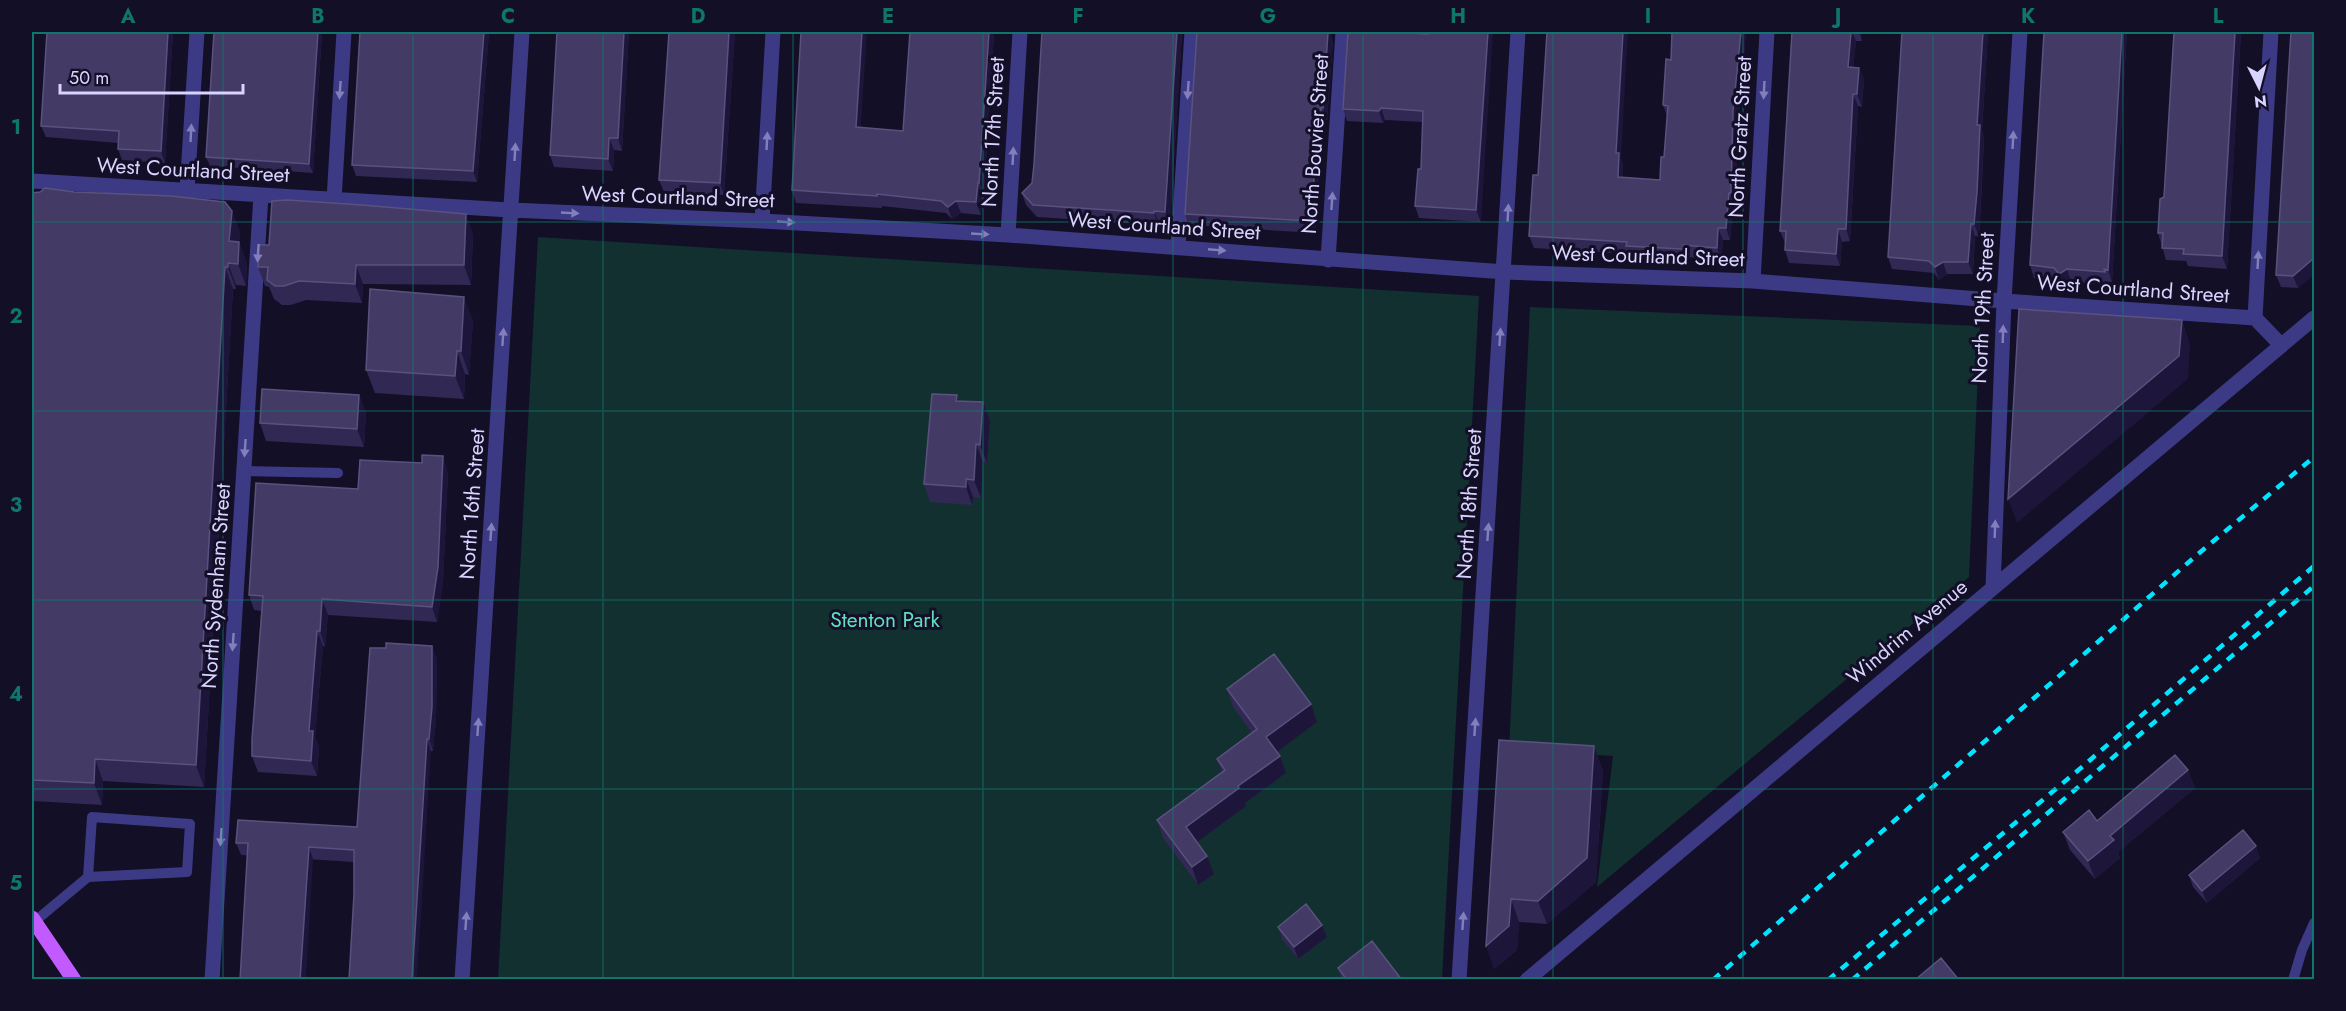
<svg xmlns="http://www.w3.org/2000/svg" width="2346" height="1011" font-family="Jost,sans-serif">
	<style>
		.green { fill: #12302f }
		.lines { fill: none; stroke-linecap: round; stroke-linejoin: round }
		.service { stroke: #3d3a85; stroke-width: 10 }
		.minor { stroke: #3d3a85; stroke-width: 15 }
		.primary { stroke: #c25bff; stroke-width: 15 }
		.rail { stroke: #00e5ff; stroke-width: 4.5; stroke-dasharray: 9 8; stroke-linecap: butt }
		.wall { fill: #312854 }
		.shaded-wall { fill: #1d163a }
		.building { fill: #433a66; stroke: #5a527e; stroke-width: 1.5 }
		.oneway { fill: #837fbc }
		.grid { fill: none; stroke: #0f766e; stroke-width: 1.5; stroke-opacity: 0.55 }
		.labels { text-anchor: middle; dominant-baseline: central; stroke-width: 6; stroke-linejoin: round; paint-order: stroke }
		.street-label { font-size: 21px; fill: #d9d4ff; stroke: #130f26 }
		.park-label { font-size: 21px; fill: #5fe0c0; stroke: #130f26 }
		.neatline { fill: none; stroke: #0f766e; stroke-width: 2 }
		.grid-label { font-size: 20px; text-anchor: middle; font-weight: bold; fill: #0f766e }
	</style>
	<rect width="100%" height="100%" fill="#130f26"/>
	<path class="green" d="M538,237L1479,296L1442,979L498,980Z
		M1530,307L1980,326L1969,577L1597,887L1613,756L1509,750Z"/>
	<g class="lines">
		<path class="service" d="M244,471L338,473
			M34,922L88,877L187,872L190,824L92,817L88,877
			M2293,980L2302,950L2314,923"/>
		<path class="minor" d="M32,181L511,210L762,221L1008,235L1505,272L1753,281L2004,301L2255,318L2281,345
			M187,191L197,32
			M334,200L344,32
			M762,221L773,32
			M1008,235L1020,32
			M1178,247L1192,32
			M1328,260L1343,32
			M1753,281L1767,32
			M2255,318L2271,32
			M1993,588L2004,301L2020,32
			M212,980L261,195
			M462,980L522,32
			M1459,980L1518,32
			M1527,980L2314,318"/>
		<path class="primary" d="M32,918L74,980"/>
		<path class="rail" d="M1713,980L2198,554L2314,457
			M1828,980L2082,767L2314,566
			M1852,980L2314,586"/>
	</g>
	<path class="wall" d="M47,32H173L165,163L122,160L118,149V143L46,137L41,126Z
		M322,32L313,173L210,166L206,157Z
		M360,32H489L477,182L356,176L352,165Z
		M557,32H629L622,151L614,150L613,171L554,167L550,155Z
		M669,32H735L724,195L664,192L659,180Z
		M994,32L984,195H982L981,215L961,213L952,219L946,213L882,206V208L796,203L792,190L861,127L903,131Z
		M1182,32L1170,224L1159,223L1158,225L1037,217L1026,205L1022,193L1032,183L1034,164Z
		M1672,32H1746L1738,123L1735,205H1733L1730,240H1723L1721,260L1687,257V261L1631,258L1629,254L1534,248L1529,236L1538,175L1621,158L1623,165V177L1660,180L1664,157L1667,116L1663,105L1671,60Z
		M1792,32H1862V41H1856L1853,68H1859L1864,80L1862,107L1858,106L1850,241L1842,242L1840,266L1789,263L1785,250V243L1780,231Z
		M1902,32H1988L1982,131L1984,137L1981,204L1979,237L1975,236L1973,274H1947L1939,280L1934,273L1892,269L1888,257Z
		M2044,32H2127L2112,282H2109V284L2071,282L2064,287L2058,280L2034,278L2030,265Z
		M2174,32H2241L2227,269L2188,266L2186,261L2166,260L2158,233L2164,197Z
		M2314,32V274L2298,288L2281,287L2276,275Z
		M1428,34L1481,222L1419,218L1415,206L1421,169L1423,122L1385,120L1383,123L1347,121L1343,109Z
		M1333,40L1327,120H1326L1325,133H1322L1315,233L1189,225L1185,214Z
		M74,192L240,232L239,242L247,264L246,286L236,285V289H233L204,787L103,781L102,805L32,801V203Z
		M473,234L471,285L363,284L362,303L306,300L291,305H282L274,299L269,287L265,286L258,267L269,245Z
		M473,320L469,375L465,374L464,399L375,393L366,370Z
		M359,395L366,413L364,447L266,441L260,423Z
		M959,401L983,402L990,420L987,463L983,462L981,498L973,497L972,505L930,502L924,484Z
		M448,472L443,582L437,622L328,615L325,647L323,646L315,737L319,746L317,776L258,772L252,756L261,611L254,610L249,595L358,489Z
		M437,658L436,719L433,751H431L354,894V862L241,855L236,843L357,827Z
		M1227,689L1317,722L1277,752L1280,756L1286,773L1245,803L1246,806L1197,842L1207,856L1214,874L1198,885L1163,838L1157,820L1222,772L1217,759L1252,733L1233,707Z
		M1499,740L1603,770L1596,882L1547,924L1519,922L1517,950L1494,969Z
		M2188,770L2195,788L2118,852L2120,858L2095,879L2070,850L2063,832L2097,821Z
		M2260,858L2207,903L2193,887L2189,875Z
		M1322,925L1327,937L1298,959L1282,939L1278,927Z
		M1338,968L1402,980H1342Z"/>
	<path class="shaded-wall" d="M168,32H173L165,163L161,151Z
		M318,32H322L313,173L309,164Z
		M484,32H489L477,182L473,171Z
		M624,32H629L622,151L618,138Z
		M729,32H735L724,195L720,183Z
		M862,32H867L860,139L856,127Z
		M989,32H994L984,195L979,183Z
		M1177,32H1182L1170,224L1165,212Z
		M1325,32H1330L1333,40L1327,120L1323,108Z
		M1488,32H1493L1481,222L1476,210Z
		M1623,32H1628L1621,158L1623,165V189L1618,177L1616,153Z
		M1741,32H1746L1738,123L1735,205L1731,193L1733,111Z
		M1851,32H1852L1856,41L1852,80L1848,67Z
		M1859,32H1862V41Z
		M1983,32H1988L1982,131L1984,137L1979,237L1974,224L1977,125Z
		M2122,32H2127L2112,282L2108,270Z
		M2235,32H2241L2227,269L2222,256Z
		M1859,68L1864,80L1862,107L1857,94Z
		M1853,94L1858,106L1850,241L1846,229Z
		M1321,108L1326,120L1325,133L1321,121Z
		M1381,108L1385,120L1383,123L1379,111Z
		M1318,121L1322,133L1315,233L1311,221Z
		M609,138L614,150L613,171L608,159Z
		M978,183L982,195L981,215L976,202Z
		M1729,193L1733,205L1730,240L1726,228Z
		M956,201L961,213L952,219L948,207Z
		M232,211L240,232L237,263L229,241Z
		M1154,211L1159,223L1158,225L1154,213Z
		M466,214L473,234L471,285L464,265Z
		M1971,224L1975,236L1973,274L1968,262Z
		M1718,228L1723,240L1721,260L1717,248Z
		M1838,229L1842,242L1840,266L1836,254Z
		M239,242L247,264L246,286L238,264Z
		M2314,243V274L2298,288L2293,276Z
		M1683,245L1687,257V261L1682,249Z
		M1943,262L1947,274L1939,280L1935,267Z
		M228,263L236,285V289L228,267Z
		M356,265L363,284L362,303L355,284Z
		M225,267L233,289L204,787L196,765Z
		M2067,269L2071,282L2064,287L2059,274Z
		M464,297L473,320L469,375L461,351Z
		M2182,320L2190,344L2188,379L2017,523L2008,499Z
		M457,351L465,374L464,399L455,376Z
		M359,395L366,413L364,447L357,429Z
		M983,402L990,420L987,463L980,445Z
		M976,444L983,462L981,498L974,480Z
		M443,456L448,472L443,582L437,622L432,607Z
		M966,479L973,497L972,505L966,487Z
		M322,599L328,615L325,647L320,631Z
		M317,631L323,646L315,737L319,746L317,776L311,761L309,731Z
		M432,646L437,658L436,719L433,751L429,739Z
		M1311,704L1317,722L1273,755L1266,737Z
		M427,739L431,751L417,980H412Z
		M1594,746L1603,770L1596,882L1547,924L1538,901Z
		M1280,756L1286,773L1245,803L1246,806L1193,845L1186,827L1238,786Z
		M95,759L103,781L102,805L94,783Z
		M2188,770L2195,788L2118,852L2120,858L2095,879L2088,861L2110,836Z
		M2256,846L2260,858L2207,903L2202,891Z
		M309,847L313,859L306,980H300Z
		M1207,856L1214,874L1198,885L1192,867Z
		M1511,899L1519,922L1517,950L1494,969L1486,946Z
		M1322,925L1327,937L1298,959L1294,947Z"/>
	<path class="building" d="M47,32H168L161,151L118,149L119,131L41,126Z
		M214,32H318L309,164L206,157Z
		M360,32H484L473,171L352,165Z
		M557,32H624L618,138H609L608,159L550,155Z
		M669,32H729L720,183L659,180Z
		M801,32H862L856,127L903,131L910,32H989L979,183H978L976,202L956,201L948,207L941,201L877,194V196L792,190Z
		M1042,32H1177L1165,212L1154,211V213L1033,205L1022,193L1032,183L1034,164Z
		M1197,32H1328L1323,108H1321V121H1318L1311,221L1185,214Z
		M1348,32H1387L1428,34V32H1488L1476,210L1415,206L1418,169H1421L1423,111L1381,108L1379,111L1343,109Z
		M1547,32H1623L1616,153H1619L1618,177L1660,180L1661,157H1664L1668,106L1663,105L1666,59L1671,60L1672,32H1741L1733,111L1731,193H1729L1726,228H1718L1717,248L1683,245L1682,249L1626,246L1627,242L1529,236L1533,175H1538Z
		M1792,32H1851L1848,67L1859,68L1857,94H1853L1846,229H1838L1836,254L1785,250L1786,231H1780Z
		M1902,32H1983L1977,125H1980L1977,192L1974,224H1971L1968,262H1943L1935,267L1929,261L1888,257Z
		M2044,32H2122L2108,270L2104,269L2105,272L2067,269L2059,274L2054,268L2030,265Z
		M2174,32H2235L2222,256L2183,254L2184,249L2162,248L2163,233H2158L2160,199L2164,197Z
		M2291,32H2314V243L2313,259L2293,276L2276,275Z
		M45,188L74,192L171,196L225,202L232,211L229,241L239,242L238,264L228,263V267H225L196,765L95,759L94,783L32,780V193L40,192Z
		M287,200L362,205L466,214L464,265H356L355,284L299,281L284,286H275L267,280L268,267H258L259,245H269L272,201Z
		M370,289L464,297L461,351H457L455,376L366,370Z
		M2019,309L2182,320L2179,356L2008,499Z
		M262,389L359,395L357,429L260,423Z
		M932,394L957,395L956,401L983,402L980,445L976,444L974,480L966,479V487L924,484Z
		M422,455L443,456L438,567L432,607L322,599L320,631H317L309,731H313L311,761L252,756V739L263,596L249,595L256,483L358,489L360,460L422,463Z
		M386,643L432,646V707L429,739H427L412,980H349L354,894V850L309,847L300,980H240L248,843H236L238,820L357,827L370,648H386Z
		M1274,654L1311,704L1266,737L1280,756L1238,786L1239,788L1186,827L1207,856L1192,867L1157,820L1225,770L1217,759L1257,729L1227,689Z
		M1499,740L1594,746L1587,858L1538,901L1511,899L1509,926L1486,946Z
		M2175,755L2188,770L2110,836L2114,840L2088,861L2063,832L2089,810L2097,821Z
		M2243,830L2256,846L2202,891L2189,875Z
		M1306,904L1322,925L1294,947L1278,927Z
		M1372,941L1402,980H1347L1338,968Z
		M1941,958L1959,980H1915Z"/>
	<defs><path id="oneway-solid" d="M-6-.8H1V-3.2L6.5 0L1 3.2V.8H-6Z" transform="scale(1.5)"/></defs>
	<g class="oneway">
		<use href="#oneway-solid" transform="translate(340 90) rotate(94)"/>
		<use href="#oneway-solid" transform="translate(1188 90) rotate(94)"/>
		<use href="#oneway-solid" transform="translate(1764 90) rotate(93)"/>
		<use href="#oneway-solid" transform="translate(191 133) rotate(-87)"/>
		<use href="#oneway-solid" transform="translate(2013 140) rotate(-87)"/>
		<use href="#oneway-solid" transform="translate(767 141) rotate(-87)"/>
		<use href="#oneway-solid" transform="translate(515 152) rotate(-87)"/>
		<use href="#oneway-solid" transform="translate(1013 156) rotate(-87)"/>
		<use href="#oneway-solid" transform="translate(1332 201) rotate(-86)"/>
		<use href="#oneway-solid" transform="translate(570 213) rotate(3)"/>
		<use href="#oneway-solid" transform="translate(1508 213) rotate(-87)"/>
		<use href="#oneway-solid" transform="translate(786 222) rotate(3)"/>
		<use href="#oneway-solid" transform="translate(980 234) rotate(3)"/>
		<use href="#oneway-solid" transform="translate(1217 250) rotate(5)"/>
		<use href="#oneway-solid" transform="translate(258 253) rotate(94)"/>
		<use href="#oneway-solid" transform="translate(2258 260) rotate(-87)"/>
		<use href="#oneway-solid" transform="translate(2003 334) rotate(-88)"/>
		<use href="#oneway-solid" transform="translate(503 337) rotate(-86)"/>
		<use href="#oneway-solid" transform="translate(1500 337) rotate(-86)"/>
		<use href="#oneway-solid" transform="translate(245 448) rotate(94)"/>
		<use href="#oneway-solid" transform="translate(1995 529) rotate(-88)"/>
		<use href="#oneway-solid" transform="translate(491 532) rotate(-86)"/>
		<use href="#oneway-solid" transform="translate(1488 532) rotate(-86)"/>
		<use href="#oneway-solid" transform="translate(233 642) rotate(94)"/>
		<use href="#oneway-solid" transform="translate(478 727) rotate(-86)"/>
		<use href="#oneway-solid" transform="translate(1475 727) rotate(-86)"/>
		<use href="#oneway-solid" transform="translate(221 837) rotate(94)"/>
		<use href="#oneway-solid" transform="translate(466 921) rotate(-86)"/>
		<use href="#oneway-solid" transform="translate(1463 921) rotate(-86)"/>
	</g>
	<path class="grid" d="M223,32V980M413,32V980M603,32V980M793,32V980M983,32V980M1173,32V980M1363,32V980M1553,32V980M1743,32V980M1933,32V980M2123,32V980M32,222H2314M32,411H2314M32,600H2314M32,789H2314"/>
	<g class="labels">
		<g class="street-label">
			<text transform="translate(993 132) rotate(-87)">North 17th Street</text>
			<text transform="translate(1740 137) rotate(-87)">North Gratz Street</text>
			<text transform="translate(1315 144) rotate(-86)">North Bouvier Street</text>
			<text transform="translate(193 170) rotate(3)">West Courtland Street</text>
			<text transform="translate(678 197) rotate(2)">West Courtland Street</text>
			<text transform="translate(1164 226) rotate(4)">West Courtland Street</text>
			<text transform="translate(1648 256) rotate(2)">West Courtland Street</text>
			<text transform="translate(2133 289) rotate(4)">West Courtland Street</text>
			<text transform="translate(1983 308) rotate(-87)">North 19th Street</text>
			<text transform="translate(472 504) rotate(-86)">North 16th Street</text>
			<text transform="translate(1469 504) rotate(-86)">North 18th Street</text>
			<text transform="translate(216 586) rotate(-86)">North Sydenham Street</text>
			<text transform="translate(1907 632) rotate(-40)">Windrim Avenue</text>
		</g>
		<g class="park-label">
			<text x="885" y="620">Stenton Park</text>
		</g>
	</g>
	<rect width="2346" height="1011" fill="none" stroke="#130f26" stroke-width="66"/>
	<g transform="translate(2259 87) rotate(174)" stroke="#130f26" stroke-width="4.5" paint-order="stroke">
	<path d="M0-4.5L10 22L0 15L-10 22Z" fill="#d9d4ff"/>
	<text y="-9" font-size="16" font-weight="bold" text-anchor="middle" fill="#d9d4ff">N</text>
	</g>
	<path d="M60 84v9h183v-9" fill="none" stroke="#d9d4ff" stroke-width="3"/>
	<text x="69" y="84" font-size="18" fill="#d9d4ff" stroke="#130f26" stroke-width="4.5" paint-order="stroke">50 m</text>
	<rect x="33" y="33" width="2280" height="945" class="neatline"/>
	<g class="grid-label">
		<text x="128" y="23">A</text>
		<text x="318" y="23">B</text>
		<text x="508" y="23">C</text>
		<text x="698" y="23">D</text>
		<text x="888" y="23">E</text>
		<text x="1078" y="23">F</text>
		<text x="1268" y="23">G</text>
		<text x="1458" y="23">H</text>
		<text x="1648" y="23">I</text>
		<text x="1838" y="23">J</text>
		<text x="2028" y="23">K</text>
		<text x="2218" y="23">L</text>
		<text x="16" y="134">1</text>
		<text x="16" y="323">2</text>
		<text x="16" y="512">3</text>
		<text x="16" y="701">4</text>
		<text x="16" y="890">5</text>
	</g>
</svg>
